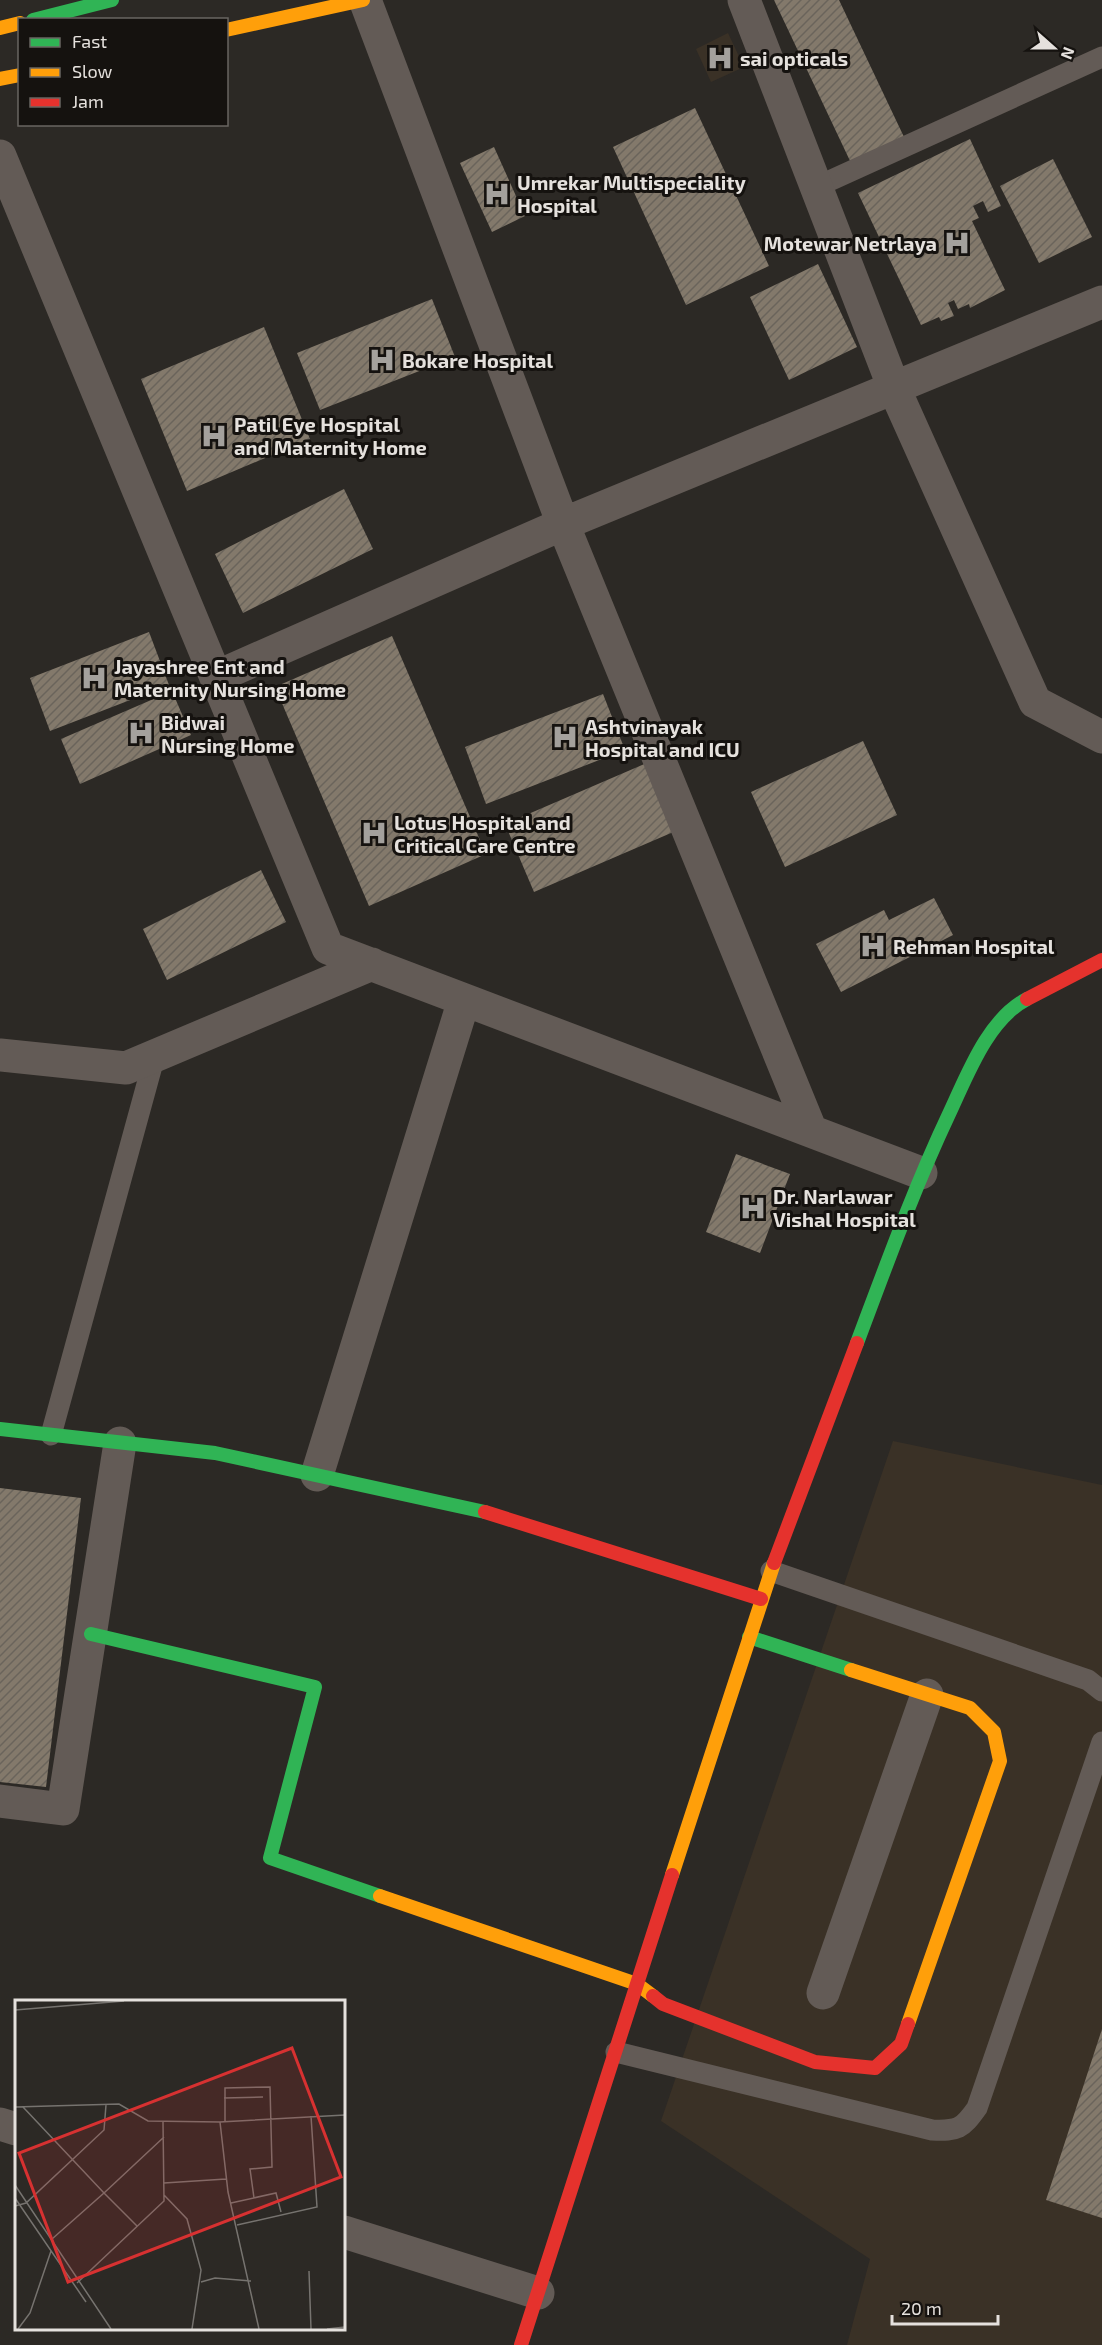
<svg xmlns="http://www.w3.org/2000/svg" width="1102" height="2345" font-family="'Exo 2',sans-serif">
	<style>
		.built { fill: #3a3126 }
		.building { fill: url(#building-hatch) }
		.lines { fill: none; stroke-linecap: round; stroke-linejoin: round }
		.lane { stroke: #635b56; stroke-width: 21 }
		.street { stroke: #635b56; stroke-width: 33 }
		.fast { stroke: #30b455; stroke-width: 14 }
		.slow { stroke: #ff9f0a; stroke-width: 14 }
		.jam { stroke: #e5322d; stroke-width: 14 }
		.labels { text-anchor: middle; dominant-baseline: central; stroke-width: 6; stroke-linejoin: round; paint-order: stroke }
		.poi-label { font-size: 20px; font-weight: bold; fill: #e5e1dd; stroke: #15120f; text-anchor: start }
		.inset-road { fill: none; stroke: #76736f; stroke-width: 1.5 }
		.view { fill: #d73131; fill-opacity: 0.15; stroke: #d73131; stroke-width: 3 }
		.inset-edge { fill: none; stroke: #e5e1dd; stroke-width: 3 }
	</style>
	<defs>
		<pattern id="building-hatch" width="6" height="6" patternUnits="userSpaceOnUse" patternTransform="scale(1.5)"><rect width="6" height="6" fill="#83796b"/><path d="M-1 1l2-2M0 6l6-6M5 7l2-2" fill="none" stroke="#6a645b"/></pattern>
	</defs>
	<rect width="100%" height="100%" fill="#2c2925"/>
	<path class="built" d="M728,33L744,67L711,82L696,49Z
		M893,1441L1102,1485V2345H847L870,2259L661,2121Z"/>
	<path class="building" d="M774,0H839L904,137L851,163Z
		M695,108L769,266L686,305L613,147Z
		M970,139L1001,206L988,212L983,201L973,206L979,218L972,221L1005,290L970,308L969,304L958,309L954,300L948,303L954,316L941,321L939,317L921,325L858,193Z
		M494,147L525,216L492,232L460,163Z
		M1053,159L1092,237L1039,263L1000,186Z
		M818,264L857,347L789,380L750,297Z
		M432,299L455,357L320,410L297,353Z
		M264,327L310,439L187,491L141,379Z
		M344,489L373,549L243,613L215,554Z
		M149,632L169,685L50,731L30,678Z
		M392,636L486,854L369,906L275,687Z
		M172,691L191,735L80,784L61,739Z
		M603,694L625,750L486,804L465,747Z
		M863,741L897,815L785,867L751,792Z
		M649,762L678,830L534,892L505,824Z
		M261,870L286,922L167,980L143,929Z
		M934,898L953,935L841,992L816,944L884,910L889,920Z
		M736,1154L790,1174L760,1253L706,1232Z
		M0,1488L81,1498L46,1787L0,1782Z
		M1102,2029V2218L1046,2200Z"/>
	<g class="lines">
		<path class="lane" d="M816,187L1102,57
			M51,1435L155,1055
			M771,1571L1088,1680L1102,1691
			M616,2052L932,2130C958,2131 962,2129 977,2108L1102,1742"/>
		<path class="street" d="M744,0L894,388L1035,702L1102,737
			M0,156L328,948L921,1173
			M216,677L563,524L365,0
			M0,1055L126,1068L372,964
			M811,1131L563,524L1102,302
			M317,1475L464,1000
			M0,1801L63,1809L120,1443
			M823,1993L927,1695
			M0,2124L16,2129
			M344,2232L538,2293"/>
		<path class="fast" d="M33,20L112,0
			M857,1343C886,1266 914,1188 949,1114C967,1076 987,1020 1027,999
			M0,1429L215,1453L485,1512
			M91,1634L315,1687L270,1858L380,1896
			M749,1637L851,1670"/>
		<path class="slow" d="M0,28L20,23
			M226,30L363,0
			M0,79L20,75
			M851,1670L970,1708L994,1732L1000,1761L908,2024
			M672,1875L774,1563
			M380,1896L637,1984L653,1996"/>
		<path class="jam" d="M1027,999L1102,960
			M485,1512L761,1599
			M774,1563L857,1343
			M653,1996L663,2004L815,2062L875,2068L901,2044L908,2024
			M521,2345L672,1875"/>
	</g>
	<defs>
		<g id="hospital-bare" transform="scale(2.07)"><path d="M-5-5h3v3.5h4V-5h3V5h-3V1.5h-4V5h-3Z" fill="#a4a19d" stroke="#15120f" stroke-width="2.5" paint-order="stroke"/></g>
	</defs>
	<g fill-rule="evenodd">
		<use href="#hospital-bare" x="720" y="58"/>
		<use href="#hospital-bare" x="497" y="194"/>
		<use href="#hospital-bare" x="957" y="243"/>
		<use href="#hospital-bare" x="382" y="360"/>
		<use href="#hospital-bare" x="214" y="436"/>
		<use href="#hospital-bare" x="94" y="678"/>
		<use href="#hospital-bare" x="141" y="733"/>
		<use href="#hospital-bare" x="565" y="737"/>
		<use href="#hospital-bare" x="374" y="833"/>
		<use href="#hospital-bare" x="873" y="946"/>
		<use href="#hospital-bare" x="753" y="1208"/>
	</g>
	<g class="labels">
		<g class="poi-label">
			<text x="740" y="58">sai opticals</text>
			<text x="517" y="182">Umrekar Multispeciality<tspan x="517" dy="23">Hospital</tspan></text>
			<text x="937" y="243" text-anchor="end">Motewar Netrlaya</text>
			<text x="402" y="360">Bokare Hospital</text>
			<text x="234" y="424">Patil Eye Hospital<tspan x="234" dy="23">and Maternity Home</tspan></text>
			<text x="114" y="666">Jayashree Ent and<tspan x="114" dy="23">Maternity Nursing Home</tspan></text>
			<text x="161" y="722">Bidwai<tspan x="161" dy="23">Nursing Home</tspan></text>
			<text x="585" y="726">Ashtvinayak<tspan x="585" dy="23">Hospital and ICU</tspan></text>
			<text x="394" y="822">Lotus Hospital and<tspan x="394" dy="23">Critical Care Centre</tspan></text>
			<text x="893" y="946">Rehman Hospital</text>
			<text x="773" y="1196">Dr. Narlawar<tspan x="773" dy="23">Vishal Hospital</tspan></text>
		</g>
	</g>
	<g transform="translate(15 2000)">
		<rect width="330" height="330" fill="#2c2925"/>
		<path class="inset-road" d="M0,10L109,1M209,98L248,97M0,107L104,104L133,121L205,122M8,107L89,193L149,137M210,121V88L255,87L257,167L235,169L239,198M149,183L211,179M0,185L96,329M149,195L172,219L186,270L177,329M0,198L71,302M216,203L261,193L266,212M0,206L11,203L89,130L91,105M222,225L302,207L296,116M37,239L89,193L122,226M294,271L296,329M186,282L200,278L236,281M62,283L149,201L148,122M3,329L15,313L36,251M244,329L213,192L205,122L330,115M312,329L330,327"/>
		<path class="view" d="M277,48L326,177L53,282L4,153Z"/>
		<rect width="330" height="330" class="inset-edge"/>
	</g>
	<rect x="18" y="18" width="210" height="108" fill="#15120f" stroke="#686561" stroke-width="1.5"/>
	<rect x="30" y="38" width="30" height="9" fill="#30b455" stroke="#686561" stroke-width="1.5"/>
	<text x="72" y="48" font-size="18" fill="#e5e1dd">Fast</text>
	<rect x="30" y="68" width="30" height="9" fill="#ff9f0a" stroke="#686561" stroke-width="1.5"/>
	<text x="72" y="78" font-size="18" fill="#e5e1dd">Slow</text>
	<rect x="30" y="98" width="30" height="9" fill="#e5322d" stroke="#686561" stroke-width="1.5"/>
	<text x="72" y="108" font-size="18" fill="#e5e1dd">Jam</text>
	<g transform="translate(1054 48) rotate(111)" stroke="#15120f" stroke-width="4.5" paint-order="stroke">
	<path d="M0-4.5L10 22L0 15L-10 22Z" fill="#e5e1dd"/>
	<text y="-9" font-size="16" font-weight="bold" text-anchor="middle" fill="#e5e1dd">N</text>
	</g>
	<path d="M892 2315v9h106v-9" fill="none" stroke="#e5e1dd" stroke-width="3"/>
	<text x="901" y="2315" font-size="18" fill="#e5e1dd" stroke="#15120f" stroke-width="4.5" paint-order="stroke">20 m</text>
</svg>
